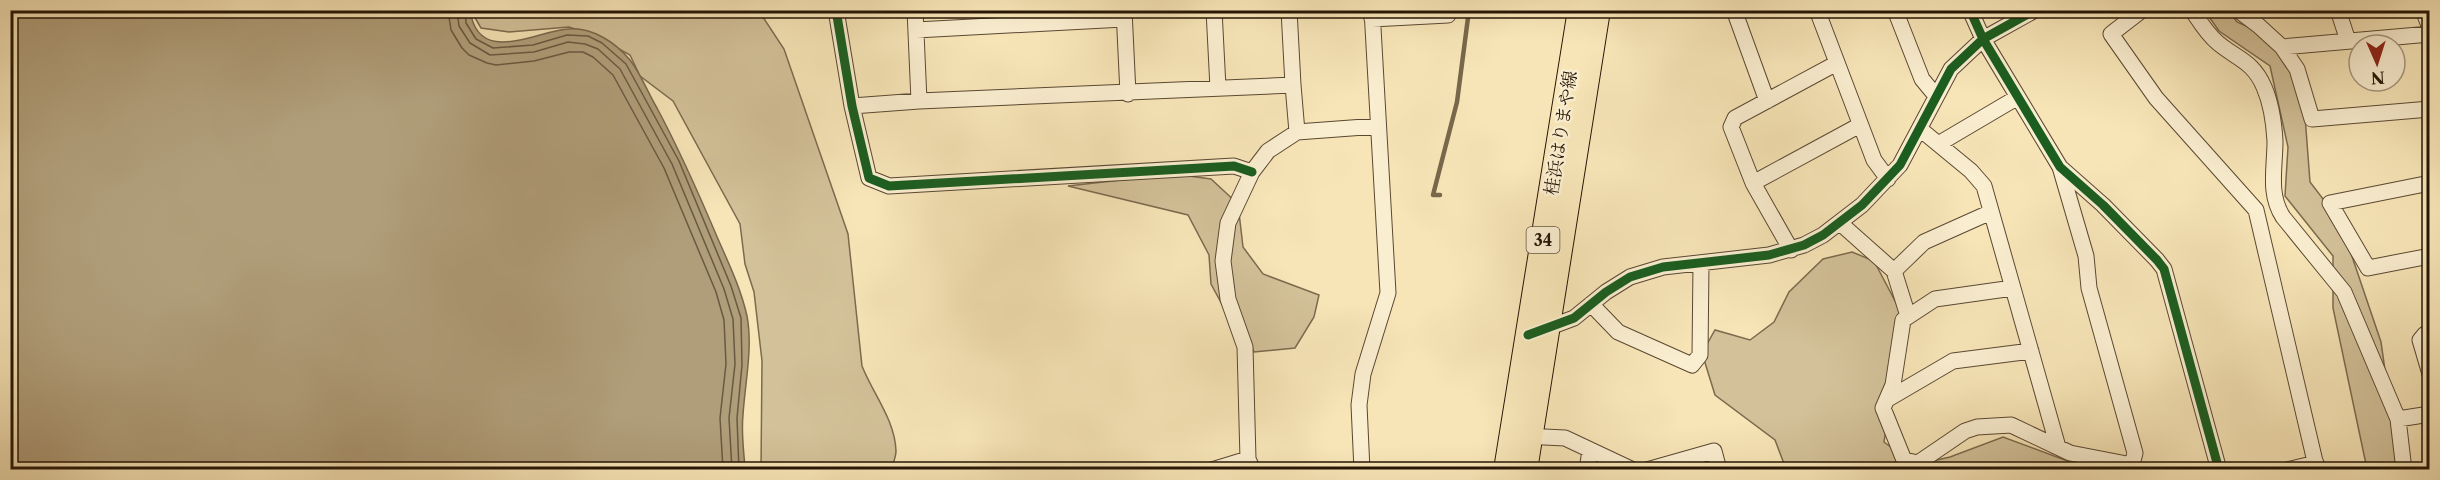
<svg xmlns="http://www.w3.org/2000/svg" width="2440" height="480" font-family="'Libre Caslon Text','Noto Serif JP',serif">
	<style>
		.green { fill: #d3c199; stroke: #7c6a4f; stroke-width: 1.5 }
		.water { fill: #b09e7a; stroke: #78674b; stroke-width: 1.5 }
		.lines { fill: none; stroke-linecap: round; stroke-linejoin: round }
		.shore { stroke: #6a5940; stroke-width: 1.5 }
		.stream { stroke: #78674b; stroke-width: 4.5 }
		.street-casing { stroke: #5a4832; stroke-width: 17 }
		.primary-casing { stroke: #251405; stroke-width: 26 }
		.street { stroke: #faeed0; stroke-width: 15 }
		.primary { stroke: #f7e5b7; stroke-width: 24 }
		.cycleway-casing { stroke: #faeed0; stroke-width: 13 }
		.cycleway { stroke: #1b5e20; stroke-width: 9 }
		.labels { text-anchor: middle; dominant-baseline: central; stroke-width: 5; stroke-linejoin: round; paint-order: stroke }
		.shield { fill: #faeed0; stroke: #655542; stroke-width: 1.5 }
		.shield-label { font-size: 16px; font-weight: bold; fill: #251405 }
		.street-label { font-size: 18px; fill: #251405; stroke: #faeed0 }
	</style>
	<rect width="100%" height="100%" fill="#f7e5b7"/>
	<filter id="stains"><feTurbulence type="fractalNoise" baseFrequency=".00333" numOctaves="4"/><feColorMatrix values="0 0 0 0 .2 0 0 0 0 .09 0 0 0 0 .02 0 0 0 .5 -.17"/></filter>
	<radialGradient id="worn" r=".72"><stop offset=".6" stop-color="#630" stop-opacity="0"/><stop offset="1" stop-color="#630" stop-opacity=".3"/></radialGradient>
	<path class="green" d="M471,11H759L784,49L848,234L862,366C873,394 895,420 896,451C896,457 893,464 891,469H761L762,361L754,292L745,264L740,224L673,101L640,76L630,55L594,35L569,27L509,32L481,28Z
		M2205,11H2229L2237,22L2286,44L2304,103L2310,182L2340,221L2381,342L2393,427L2403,469H2367L2333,308V256L2285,196L2288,147L2270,66L2219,31Z
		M1174,174L1211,179L1238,204L1243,247L1263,274L1319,295L1314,317L1295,348L1254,352L1243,328L1230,319L1211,284L1209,255L1188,215L1068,186Z
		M1852,252L1874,261L1903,316L1884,442L1915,465L1950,457L2003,437L2089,469H1786L1775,440L1715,395L1702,353L1715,330L1750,340L1774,322L1789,292L1823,259Z"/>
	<path class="water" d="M470,10C478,67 536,31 568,29C592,27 615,42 630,60C641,74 648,93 657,108C680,151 699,194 718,239C729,264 741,289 747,316C753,348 745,383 743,415C741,433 744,452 745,469H11V11Z"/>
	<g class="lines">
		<path class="shore" d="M448,10L451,30L462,48L469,55L487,63L496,65L534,61L569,52H583L593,57L613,75L664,168L716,292L724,320L726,364L720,418L723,470
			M457,10L459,26L470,43L490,55L534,52L568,42L585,44L598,49L620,69L672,164L724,289L733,319L735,364L729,418L732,470
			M465,10L466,23L476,39L493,48L533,45L567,35L588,36L602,43L626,64L679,161L731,286L741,318L742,365L737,418L739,470"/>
		<path class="stream" d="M1440,195H1433L1457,102L1469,10"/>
		<g class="street-casing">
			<path id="street" d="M836,10L852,106L869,178L889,186L1234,166L1252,172
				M915,10L919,101
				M1124,10L1128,94
				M1214,10L1218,88
				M1289,10L1293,85
				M1734,10L1767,101
				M1817,10L1874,160L1888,179
				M1895,10L1922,79L1936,96
				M1970,10L1983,39L2060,167L2103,205L2157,260L2164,269L2219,470
				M2142,10L2111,34L2156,98L2256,210L2317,470
				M2192,10C2200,22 2207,34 2218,43C2237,59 2253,61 2264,87C2271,103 2274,123 2275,141C2275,168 2268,194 2283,217L2344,292L2398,419L2404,470
				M2238,10L2259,26L2282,47L2430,34
				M2338,10L2348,41
				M2423,10L2430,28
				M1372,19L1448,15V10
				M916,30L1124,19
				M2282,47L2297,69L2312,119L2430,109
				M852,106L919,101L1293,85L1297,132
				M1920,129L1971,171L1984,186L2058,447
				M1940,143L2018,97
				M2060,167L2086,256L2089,288L2135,453L2132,465
				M1753,183L1860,125
				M2430,183L2330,203L2368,268L2430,256
				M1840,223L1894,271L1908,316
				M1791,250L1753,183L1731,127L1735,118L1837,63
				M1894,271L1924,242L1991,212
				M2013,288L1935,299L1903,320L1893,385L1883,408L1904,460L1918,463L1965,431L1977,427L2011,425L2070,453L2132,465L2134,470
				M1591,304L1618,332L1692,365L1700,355L1701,263
				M1542,330L1574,318L1606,292L1630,277L1663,267L1769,255L1804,245L1823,235L1862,205L1900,165L1951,69L1983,39L2035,10
				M2430,333L2425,334L2420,340L2430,374
				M1888,399L1953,361L2031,351
				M2398,419L2430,414
				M1524,436L1565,438L1633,470
				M1212,470L1248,459
				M1253,470L1248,459L1245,347L1228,299L1223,261L1228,223L1252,172L1268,151L1297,132L1378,126
				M1362,470L1359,405L1363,374L1388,293L1372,10
				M1587,470L1590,450
				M1647,470L1714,451L1719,470
				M2287,470L2316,463"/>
		</g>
		<g class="primary-casing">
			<path id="primary" d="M1506,470L1580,10
				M1525,470L1598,10"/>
		</g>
		<use href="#street" class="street"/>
		<use href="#primary" class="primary"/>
		<g class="cycleway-casing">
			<path id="cycleway" d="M836,10L852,106L869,178L889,186L1234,166L1252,172
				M1970,10L1983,39L2060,167L2103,205L2157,260L2164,269L2219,470
				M1528,335L1574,318L1606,292L1630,277L1663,267L1769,255L1804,245L1823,235L1862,205L1900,165L1951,69L1983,39L2035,10"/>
		</g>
		<use href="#cycleway" class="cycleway"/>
	</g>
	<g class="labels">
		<rect class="shield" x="1526.5" y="227" width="33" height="26" rx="4.5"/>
		<g class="shield-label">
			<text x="1543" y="240">34</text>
		</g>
		<g class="street-label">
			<text transform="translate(1561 133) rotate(-81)">桂浜はりまや線</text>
		</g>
	</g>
	<rect width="2440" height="480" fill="none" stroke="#f7e5b7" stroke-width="36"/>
	<rect x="12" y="12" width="2416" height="456" fill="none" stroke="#251405" stroke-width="3"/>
	<rect x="18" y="18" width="2404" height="444" fill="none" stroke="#251405" stroke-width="1.5"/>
	<g transform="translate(2377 63) rotate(177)"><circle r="28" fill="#faeed0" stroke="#a5977f" stroke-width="1.5"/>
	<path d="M0-4.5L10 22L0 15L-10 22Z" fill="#8f2418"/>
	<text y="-9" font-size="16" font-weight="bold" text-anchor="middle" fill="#251405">N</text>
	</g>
	<rect width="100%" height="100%" filter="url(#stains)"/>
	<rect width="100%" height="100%" fill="url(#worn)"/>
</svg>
